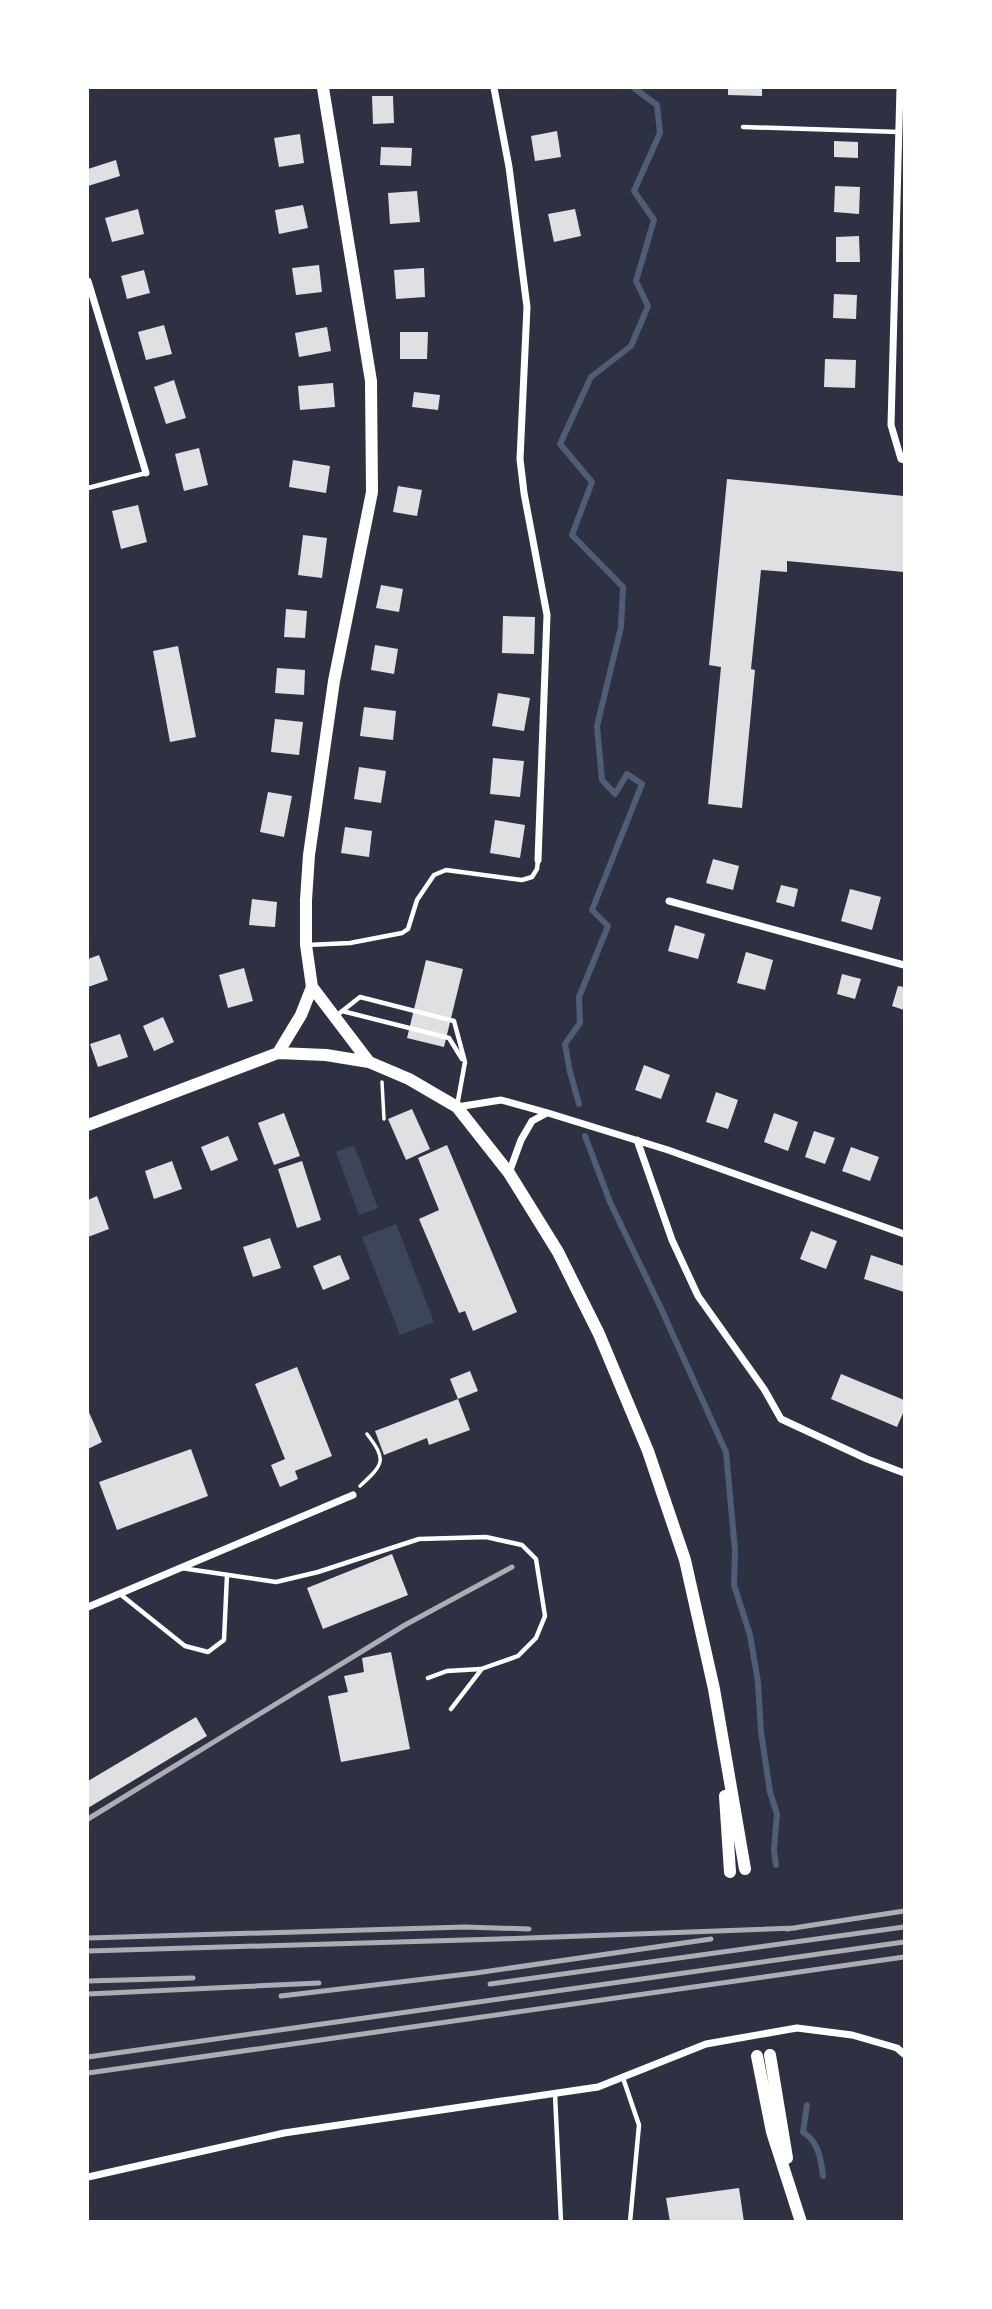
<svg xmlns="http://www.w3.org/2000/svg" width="992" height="2309" font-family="'Fira Sans Condensed',sans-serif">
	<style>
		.green { fill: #3c4559 }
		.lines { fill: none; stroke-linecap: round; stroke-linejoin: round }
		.stream { stroke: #4f5d75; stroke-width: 6 }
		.building { fill: #e0e0e3 }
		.path { stroke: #fff; stroke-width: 3.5 }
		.service { stroke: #fff; stroke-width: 4.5 }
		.minor { stroke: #fff; stroke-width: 7 }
		.secondary { stroke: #fff; stroke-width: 12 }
		.rail { stroke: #abadb3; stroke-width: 5 }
	</style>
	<rect width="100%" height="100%" fill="#2d3142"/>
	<path class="green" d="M354,1145L378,1208L359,1215L336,1152Z
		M396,1224L434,1322L400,1335L362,1237Z"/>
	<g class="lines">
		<path class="stream" d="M579,1104L570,1072L565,1044L580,1023L579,997L608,926L592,910L642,784L627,774L615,794L602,780L597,726L621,627L623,587L572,535L592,482L560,444L591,377L631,346L648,306L636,281L654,220L634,191L660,133L657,105L634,88
			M585,1136L610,1202L659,1304L726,1452L735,1550L734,1585L750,1635L758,1682L761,1732L770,1792L777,1814L774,1850L776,1865
			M807,2105L803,2132C819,2142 821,2160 823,2176"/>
	</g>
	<path class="building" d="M728,88H762V96L728,95Z
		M372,96H393L394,123L373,124Z
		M557,131L561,157L535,161L531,136Z
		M300,134L304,163L279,167L274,138Z
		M834,141L858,142V158L834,157Z
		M381,147L412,148L411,166L380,165Z
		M116,160L120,176L88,186V169Z
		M835,186L860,187L859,214L834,212Z
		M417,191L420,222L390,224L388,193Z
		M303,205L308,228L279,234L275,210Z
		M138,209L144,234L112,242L105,218Z
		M575,209L581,236L554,242L548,214Z
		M859,236L860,262H836V237Z
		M319,265L322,292L296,295L292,268Z
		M424,268L425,297L396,299L394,270Z
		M144,270L150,293L127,299L121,276Z
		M834,294L857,295L856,319L833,318Z
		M164,325L172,354L146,360L138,332Z
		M327,327L331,351L299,357L295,333Z
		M400,332H428L427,359H400Z
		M825,359L856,360L855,388L824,387Z
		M174,380L186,418L166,424L154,387Z
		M333,383L335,407L300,410L298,386Z
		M414,392L440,395L438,410L412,407Z
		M199,448L208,485L184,491L175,454Z
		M293,460L330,466L326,493L289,487Z
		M727,479L904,496V572L787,561V572L761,570L751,669L755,670L742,808L708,804L721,667L709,665Z
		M398,486L422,490L417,516L393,512Z
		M138,505L147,542L121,549L112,511Z
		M303,535L327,538L322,578L298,575Z
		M381,585L403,589L399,612L376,608Z
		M286,609L307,611L305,638L284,637Z
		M503,616L535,617L534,654L502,653Z
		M375,645L398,649L394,674L371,670Z
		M178,646L196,737L170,742L153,651Z
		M277,668L305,670L304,695L275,693Z
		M498,693L530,698L524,731L492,726Z
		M364,707L396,711L393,740L360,736Z
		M275,719L303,722L299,755L271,752Z
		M493,758L524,761L520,797L490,794Z
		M359,767L386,771L381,803L354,799Z
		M268,792L292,796L284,837L260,832Z
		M495,820L525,825L520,858L490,853Z
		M345,827L372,831L369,857L341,853Z
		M713,859L739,866L733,890L706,883Z
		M781,885L798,889L794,907L776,902Z
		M850,889L881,897L872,930L841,921Z
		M252,899L277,902L275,927L249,925Z
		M675,925L705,934L698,959L668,951Z
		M746,952L773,960L765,990L737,983Z
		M99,955L108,980L88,987V959Z
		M426,960L463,969L444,1047L407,1038Z
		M244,968L253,1001L228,1008L219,975Z
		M842,974L861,979L855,999L837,994Z
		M898,986L904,987V1010L892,1006Z
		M163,1017L174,1042L154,1051L143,1026Z
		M120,1034L128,1057L98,1067L90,1044Z
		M644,1065L670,1075L661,1099L635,1090Z
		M716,1092L738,1100L728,1129L706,1122Z
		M412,1109L430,1149L406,1160L388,1119Z
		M284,1113L300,1156L274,1165L258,1123Z
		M774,1113L798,1122L788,1151L764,1142Z
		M814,1131L835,1138L825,1164L805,1157Z
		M228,1136L238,1160L211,1171L201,1147Z
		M447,1145L517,1312L473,1331L465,1311L459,1313L419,1219L439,1210L418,1158Z
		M851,1147L879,1157L870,1181L842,1171Z
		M172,1161L182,1189L154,1199L145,1171Z
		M302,1161L321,1220L297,1228L278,1169Z
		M97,1196L109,1229L88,1237V1200Z
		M811,1231L837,1241L826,1269L800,1259Z
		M270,1238L281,1268L253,1277L243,1247Z
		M340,1255L350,1279L323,1290L313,1266Z
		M871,1255L904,1266V1292L864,1279Z
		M297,1367L332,1456L295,1471L298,1479L280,1487L271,1465L285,1459L255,1384Z
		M470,1371L478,1391L458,1399L450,1379Z
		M841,1374L904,1400V1411L897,1427L831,1399Z
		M458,1399L470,1430L429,1445L427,1438L384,1455L375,1431Z
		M88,1410L102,1442L88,1449Z
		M191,1449L208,1496L117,1530L99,1482Z
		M392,1554L408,1595L323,1629L307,1588Z
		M391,1652L410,1749L341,1762L328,1696L348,1692L344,1676L364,1672L362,1658Z
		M196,1717L207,1736L88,1808V1781Z
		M739,2188L744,2222H670L666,2198Z"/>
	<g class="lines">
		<path class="path" d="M382,1082L384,1119
			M360,1486C384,1464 387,1460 367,1434"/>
		<path class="service" d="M743,127L899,132
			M88,488L146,473
			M307,945L350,943L402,933L408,929L417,900L434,875L446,870L522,880L532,877L537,869L538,860
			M342,1011L449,1038L462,1059
			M336,1016L360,997L454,1021L465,1062L457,1106
			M181,1568L276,1582L318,1572L419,1539L486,1537L522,1545L536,1559L545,1616L536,1638L518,1656L481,1669L447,1671L428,1678
			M120,1594L185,1646L208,1652L224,1640L227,1575
			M451,1709L481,1670
			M623,2078L639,2125L630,2222
			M555,2094L561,2222"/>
		<path class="minor" d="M494,88L509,167L527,307L520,459L524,493L547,615L538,860
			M900,88L891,425L901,459L904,460
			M88,281L146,473
			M669,901L904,965
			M457,1107L501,1100L548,1113L668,1150L904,1234
			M637,1140L672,1240L698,1296L764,1389L781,1419L867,1459L904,1473
			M509,1173L521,1140L532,1121L547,1113
			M88,1607L353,1495
			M88,2177L284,2133L598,2087L706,2044L797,2028L852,2035L897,2048L904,2054"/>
		<path class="secondary" d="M312,987L369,1062
			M278,1053L301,1015L312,987L306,945V900L309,855L334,681L372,492L371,381L323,88
			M88,1125L278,1053L326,1055L369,1062L409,1079L457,1107L509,1173L558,1252L599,1334L648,1451L685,1560L714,1689L745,1869
			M725,1796L730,1872
			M770,2055L787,2158
			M757,2056L772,2132L801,2222"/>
		<path class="rail" d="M88,1819L405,1625L512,1567
			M787,1929L904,1911
			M88,1938L465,1927L529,1929
			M88,1951L499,1939L796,1928
			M88,1981L193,1978
			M490,1984L904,1927
			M88,1994L319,1983
			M281,1996L476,1973L711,1939
			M88,2057L904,1942
			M88,2073L904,1957"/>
	</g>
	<rect width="992" height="2309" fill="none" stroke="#ffffff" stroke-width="178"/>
</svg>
